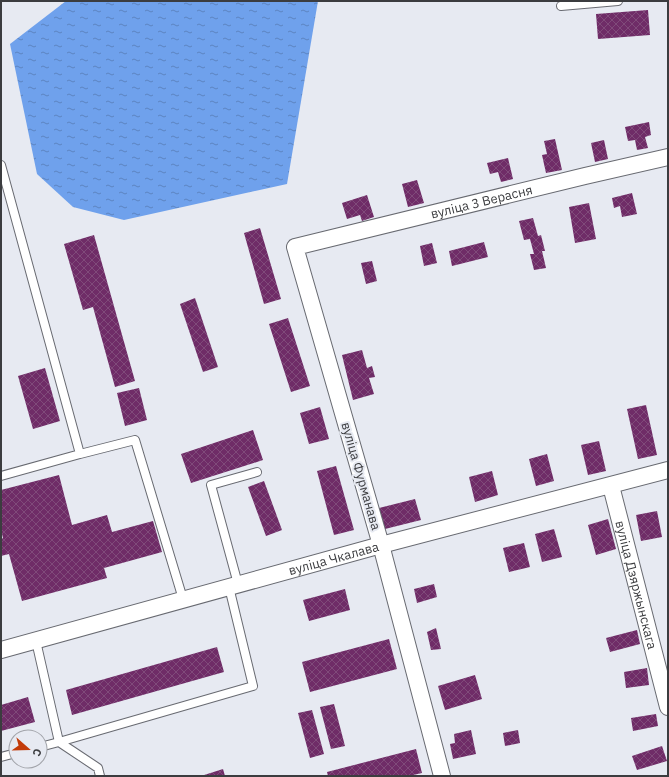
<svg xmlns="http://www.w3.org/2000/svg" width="669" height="777" font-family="'IBM Plex Sans',sans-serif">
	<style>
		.water { fill: url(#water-ripples) }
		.building { fill: url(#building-cross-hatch) }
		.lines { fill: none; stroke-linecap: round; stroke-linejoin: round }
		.lane-casing { stroke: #686a71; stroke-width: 10 }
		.street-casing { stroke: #686a71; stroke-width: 18 }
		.lane { stroke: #fff; stroke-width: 8 }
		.street { stroke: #fff; stroke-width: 16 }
		.labels { text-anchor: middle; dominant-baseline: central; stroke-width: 4; stroke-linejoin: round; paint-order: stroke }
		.street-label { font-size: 13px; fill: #3b3c3f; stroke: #e7eaf2 }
	</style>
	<defs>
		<pattern id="water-ripples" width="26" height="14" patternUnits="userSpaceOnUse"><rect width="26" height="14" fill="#6fa1ec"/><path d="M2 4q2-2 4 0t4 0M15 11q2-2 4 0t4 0" fill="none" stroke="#5c84c1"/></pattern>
		<pattern id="building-cross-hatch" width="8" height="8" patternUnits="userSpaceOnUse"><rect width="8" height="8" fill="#6f2c67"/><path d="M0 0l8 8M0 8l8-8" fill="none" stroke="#804a7a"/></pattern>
	</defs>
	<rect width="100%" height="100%" fill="#e7eaf2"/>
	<path class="water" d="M66,1H318L287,184L124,220L73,207L37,174L10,44Z"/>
	<path class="building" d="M648,10L650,35L598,39L596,14Z
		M649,122L651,135L645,137L648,148L637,150L635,140L628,141L625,127Z
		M555,139L562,170L546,173L542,155L547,154L544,141Z
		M604,140L608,159L595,162L591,143Z
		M508,158L513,179L501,182L498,172L490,174L487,163Z
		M417,180L424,203L408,207L402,184Z
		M632,193L637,214L622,217L620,206L614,208L612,198Z
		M367,195L374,217L362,221L360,215L347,219L342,203Z
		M589,203L596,239L575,243L569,207Z
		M533,218L538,236L541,235L545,251H542L546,268L534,270L530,254H534L530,239L524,240L519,221Z
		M260,228L281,299L264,304L244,233Z
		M94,235L135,381L115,387L93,307L83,310L64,244Z
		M484,242L488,257L452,266L449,251Z
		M432,243L437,263L424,266L420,246Z
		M372,261L377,281L366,284L361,263Z
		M195,298L218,367L203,372L180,304Z
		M288,318L310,386L291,392L269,324Z
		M362,350L367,368L372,366L375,377L369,378L374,394L353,400L342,355Z
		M45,368L60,421L33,429L18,376Z
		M139,388L147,420L125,426L117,393Z
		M646,405L657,455L638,459L627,409Z
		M320,407L329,439L309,444L300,413Z
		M253,430L263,460L191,483L181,454Z
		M599,441L606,471L588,475L581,445Z
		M547,454L554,481L536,486L529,459Z
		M336,466L354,530L334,535L317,471Z
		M492,471L498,495L475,502L469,477Z
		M59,475L72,525L107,515L112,532L153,521L162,552L104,568L107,578L22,601L9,554L1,556V539L3,538L1,530V490Z
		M264,481L282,530L266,536L248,487Z
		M415,499L421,520L385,529L379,508Z
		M657,511L662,537L641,541L636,515Z
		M608,519L616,549L596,555L588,525Z
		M554,529L562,557L542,562L535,534Z
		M524,543L530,567L509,572L503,548Z
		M434,584L437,597L417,603L414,589Z
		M345,589L350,610L309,621L303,600Z
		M436,628L441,649L431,650L427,632Z
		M637,630L640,644L610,652L606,638Z
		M389,639L397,669L310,692L302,662Z
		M217,647L224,672L72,715L66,690Z
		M647,668L649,685L626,688L624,672Z
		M475,675L482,699L445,710L438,686Z
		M28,697L35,722L1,731V705Z
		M334,704L345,746L331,749L320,707Z
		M312,710L324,754L310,758L298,713Z
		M656,714L658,726L633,731L631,718Z
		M471,730L476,754L453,759L450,744L455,743L454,734Z
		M518,730L520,743L505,746L503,733Z
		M662,746L667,761L637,770L632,756Z
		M416,749L422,773L409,776H328L327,772Z
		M223,769L225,776H201Z"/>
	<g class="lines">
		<g class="lane-casing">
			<path id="lane" d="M561,6L618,1
				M1,165L80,454L1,476
				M80,454L135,440L183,599
				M238,584L211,485L257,472
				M36,641L59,742L253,686L229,587
				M40,747L59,742L98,768L100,776
				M1,757L16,753"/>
		</g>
		<g class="street-casing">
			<g id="street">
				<path id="s1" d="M611,486L668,707"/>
				<path id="s2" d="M1,650L381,545L668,470"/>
				<path id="s3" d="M442,776L381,545L295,247L585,176L668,157"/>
			</g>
		</g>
		<use href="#lane" class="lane"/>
		<use href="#street" class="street"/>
	</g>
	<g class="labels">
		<g class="street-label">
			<text stroke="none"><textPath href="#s3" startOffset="741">вуліца 3 Верасня</textPath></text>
			<text transform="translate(361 476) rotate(74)">вуліца Фурманава</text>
			<text stroke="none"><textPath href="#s2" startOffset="345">вуліца Чкалава</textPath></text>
			<text stroke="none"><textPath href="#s1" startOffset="102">вуліца Дзяржынскага</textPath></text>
		</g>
	</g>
	<rect width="669" height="777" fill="none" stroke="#3b3c3f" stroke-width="4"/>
	<g transform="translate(28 749) rotate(110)"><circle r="19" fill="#e7eaf2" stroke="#a2a4aa"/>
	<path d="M0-3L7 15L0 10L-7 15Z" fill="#c33b09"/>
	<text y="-6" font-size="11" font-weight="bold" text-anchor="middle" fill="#3b3c3f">С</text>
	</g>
</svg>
